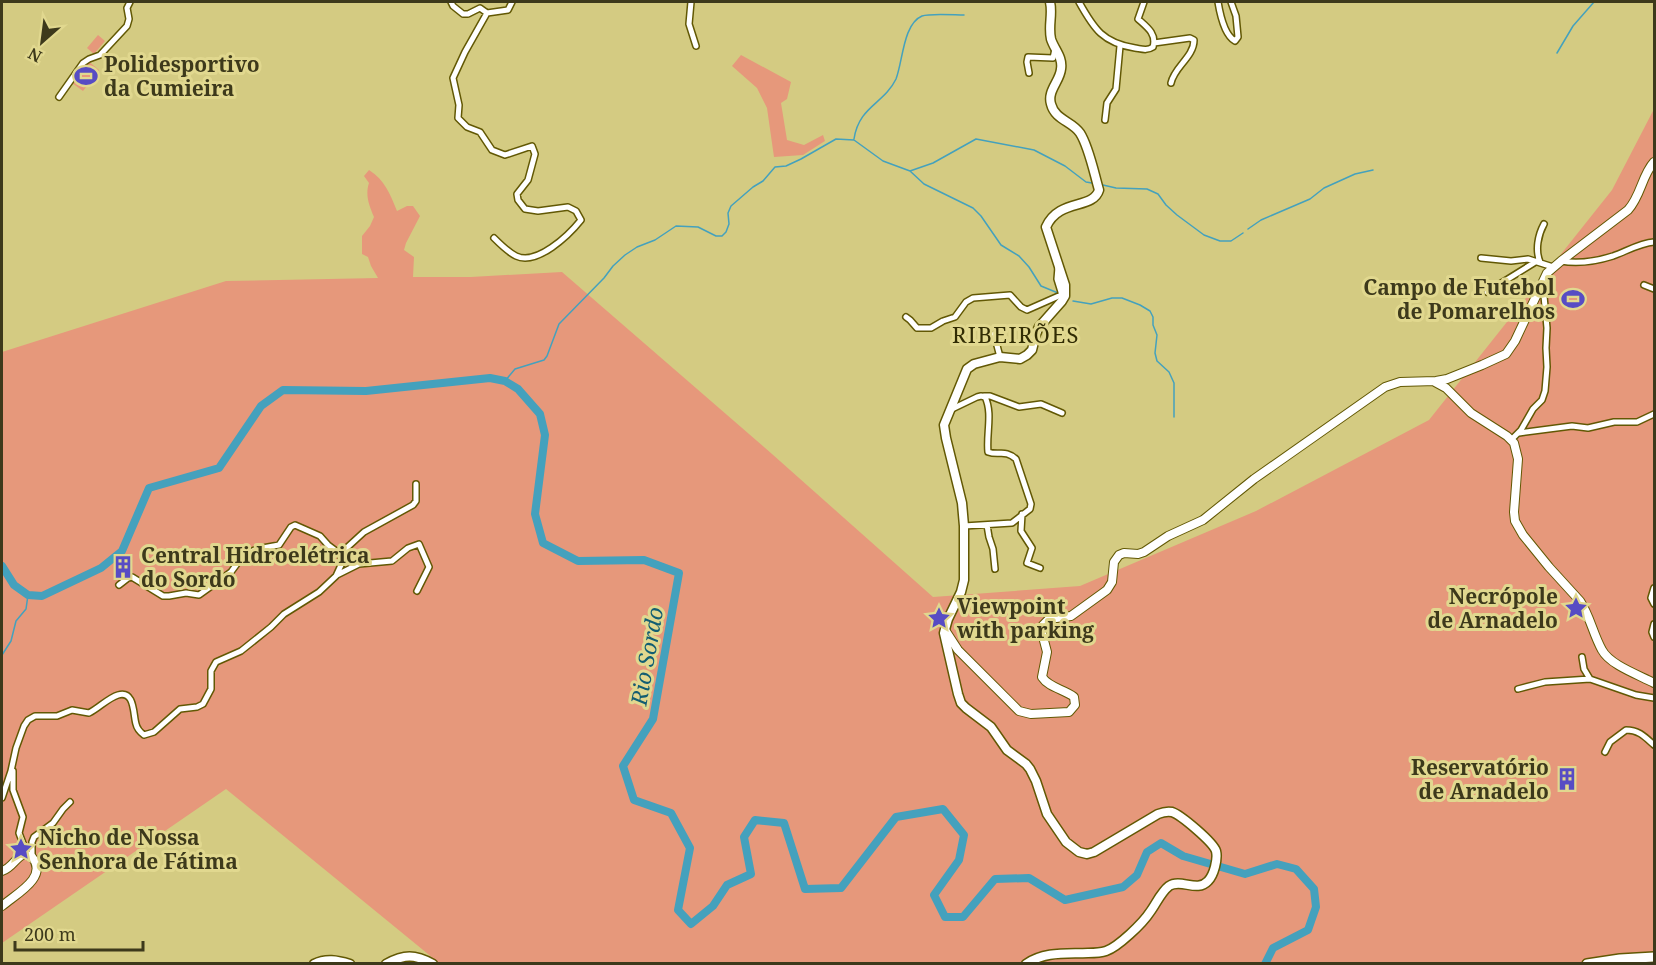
<svg xmlns="http://www.w3.org/2000/svg" width="1656" height="965" font-family="'Noto Serif',serif">
	<style>
		.green { fill: #e6987b }
		.lines { fill: none; stroke-linecap: round; stroke-linejoin: round }
		.stream { stroke: #44a1bd; stroke-width: 1.5 }
		.river { stroke: #44a1bd; stroke-width: 8 }
		.street-casing { stroke: #625804; stroke-width: 8 }
		.secondary-casing { stroke: #625804; stroke-width: 10 }
		.primary-casing { stroke: #625804; stroke-width: 11 }
		.highway-casing { stroke: #625804; stroke-width: 12 }
		.street { stroke: #fff; stroke-width: 5 }
		.secondary { stroke: #fff; stroke-width: 8 }
		.primary { stroke: #fff; stroke-width: 8 }
		.highway { stroke: #fff; stroke-width: 9 }
		.labels { text-anchor: middle; dominant-baseline: central; stroke-width: 6; stroke-linejoin: round; paint-order: stroke }
		.poi-label { font-size: 21px; font-weight: bold; fill: #3d391b; stroke: #e1d88f; text-anchor: start }
		.neighbourhood-label { font-size: 22px; letter-spacing: 1.5px; fill: #312c04; stroke: #e1d88f }
		.water-label { font-size: 22px; font-style: italic; fill: #125d72; stroke: #e1d88f }
	</style>
	<rect width="100%" height="100%" fill="#d4cb82"/>
	<path class="green" d="M98,35L105,41L94,54L87,48Z
		M741,55L791,82L787,99L781,103L787,140L804,145L823,135L825,141L803,155L774,157L767,108L757,88L732,66Z
		M88,61L99,70L83,91L72,83Z
		M1654,109V963H439L226,789L2,943V352L226,281L378,278L371,266L368,257L362,254V236L370,226L374,217C369,205 365,195 369,183L364,176L369,170C385,180 390,194 397,211L407,206H413L420,216L406,243L404,250L414,257L413,277H471L562,272L772,454L933,597L1080,586L1256,511L1429,420L1612,190Z"/>
	<g class="lines">
		<path class="stream" d="M1557,53L1573,26L1594,2
			M854,139C859,106 884,104 896,79C903,61 903,24 922,16C930,13 955,15 964,15
			M910,171L924,184L973,208L981,216L1001,245L1019,256L1029,267L1041,286L1058,293
			M1103,185L1116,188L1147,189L1158,194L1166,205L1177,215L1204,235L1220,241H1231L1243,233
			M1248,229L1261,220L1310,199L1324,188L1355,174L1373,170
			M1073,301L1091,304L1112,298H1122L1140,305L1150,311L1153,317V325L1157,335L1155,353L1157,361L1169,372L1174,383V417
			M505,381L515,369L544,360L547,356L559,324L604,278L613,266L625,255L637,247L655,240L676,226L698,227L716,236H722L726,232L729,224L728,213L731,206L753,187L763,181L775,167L786,166L801,159L836,139L854,140L883,161L910,171L933,163L976,139L1034,150L1065,166L1086,182L1092,183
			M2,655L11,641L16,621L26,609L28,595"/>
		<path class="river" d="M2,566L14,585L28,595L42,596L101,568L122,551L149,488L219,468L261,406L283,390L366,391L490,378L505,381L518,389L540,414L545,435L535,514L543,543L578,561L644,560L679,573L653,719L623,766L634,800L671,813L690,848L678,910L691,924L713,906L727,885L751,874L744,837L755,820L784,823L805,889L841,888L896,817L943,809L964,835L959,860L934,895L945,917H963L995,879L1029,878L1065,900L1123,887L1137,875L1147,852L1161,843L1183,856L1245,874L1277,864L1296,869L1314,889L1316,907L1308,930L1273,948L1265,964"/>
		<g class="street-casing">
			<path id="street" d="M451,2L453,6L463,14H468L480,8L487,13
				M691,2L689,24L696,46
				M1079,2C1094,29 1103,43 1135,48C1142,49 1147,51 1153,47C1157,34 1147,27 1138,19L1144,2
				M1218,2C1220,14 1224,35 1235,41L1238,37L1236,16L1231,2
				M1154,43L1190,38L1194,40C1194,57 1174,67 1171,83
				M1029,73L1027,62L1028,57L1053,58L1055,49
				M59,97L83,63L89,59L100,55L127,26L129,19L127,8L130,2
				M1105,120L1107,103L1116,89L1120,46
				M494,238C500,244 508,252 516,256C537,266 569,235 581,220L576,211L568,207L538,211L525,209L518,200L517,194L528,180L535,154L532,146L505,155L492,150L480,132L467,127L458,118L459,105L453,78L465,52L487,13L508,10L512,2
				M1481,258L1511,261L1528,259L1553,267
				M1561,261C1577,264 1597,261 1613,256C1627,251 1640,243 1654,242
				M1540,262C1535,250 1538,235 1544,224
				M1644,285L1654,289
				M1487,292L1537,261
				M906,317L910,320L917,328H931L943,321L955,317L966,302L973,298L1010,295L1021,307L1027,310L1061,295V292L1057,279L1058,267
				M994,334L1000,357
				M984,396H990L1019,407L1041,404L1062,413
				M950,410L977,397L981,396L985,397C993,413 986,434 988,452C999,456 1005,449 1016,459L1031,504L1030,509L1012,523L964,526
				M1519,433L1572,426L1588,428L1614,422H1637L1654,414
				M1512,439L1521,430L1533,409L1542,400L1545,391L1547,367L1546,348L1547,328L1543,285
				M1022,514L1021,531L1032,548L1027,563L1040,568
				M987,525L989,537L993,549L995,569
				M340,554L364,532L413,505L416,501V484
				M337,575L359,564L392,561L408,548L419,544L429,567L417,591
				M1654,588L1651,598L1654,604
				M1654,624L1652,632L1654,637
				M1582,657L1584,669L1590,679
				M1518,689L1545,682L1590,679L1636,695L1654,698
				M1605,752L1610,742L1626,730C1639,730 1645,737 1654,745
				M13,771V790L23,817L19,833L27,854
				M2,798L11,771L16,748L24,726L28,720L35,716H57L72,710L89,713C99,708 108,698 118,695C135,690 133,714 136,724C137,729 140,732 144,735L154,732L180,709L197,707L203,704L211,689V671L216,662L241,651L271,627L284,614L319,592L336,576L342,563L340,554L328,545L320,536L295,525L291,527L279,545L257,549L248,553L242,557L231,572L199,595L186,593L169,596H163L132,577L128,578L119,585
				M32,857V842L34,837L53,823L63,809L70,802"/>
		</g>
		<g class="secondary-casing">
			<path id="secondary" d="M1435,382L1446,388L1471,413L1507,436L1514,443L1518,459L1514,512L1515,521L1523,535L1549,567L1580,601C1590,616 1593,634 1602,650C1610,665 1639,675 1654,683
				M945,630L958,650L1019,711L1031,714L1069,712L1075,705L1074,697C1064,689 1049,688 1042,677L1047,652L1042,633L1043,625L1049,619L1071,616L1107,590L1112,582L1114,562L1119,555L1124,553L1138,554L1144,552L1168,536L1203,520L1254,479L1385,387L1400,382L1436,381L1447,379L1482,365L1506,354L1515,341L1547,273L1561,261L1628,210C1641,196 1642,175 1654,162
				M2,871C12,868 15,858 24,854L32,857C49,877 16,894 2,906"/>
		</g>
		<g class="primary-casing">
			<path id="primary" d="M314,964C326,958 337,960 350,964
				M386,964C404,954 415,954 433,964
				M1026,964C1045,951 1067,954 1088,953C1094,953 1100,953 1106,951C1118,947 1143,923 1150,912C1156,904 1161,892 1169,886C1181,878 1197,893 1208,881C1214,875 1218,859 1216,851C1213,842 1181,815 1172,812C1167,811 1163,812 1158,814L1094,852L1087,854L1079,852L1066,842L1047,814L1036,781L1030,769L1026,764L1007,750L991,727L966,708L961,703L958,694L944,633L948,619L961,592L964,580V526L962,503L946,438L944,425L967,369L974,364L1000,357L1020,359L1027,355L1032,350L1036,334L1039,327L1062,301L1065,296V285L1046,227C1059,198 1093,210 1099,190C1094,173 1089,147 1080,133C1072,121 1055,120 1051,104C1047,91 1060,81 1061,69C1063,57 1054,49 1051,39C1048,26 1053,14 1050,2"/>
		</g>
		<g class="highway-casing">
			<path id="highway" d="M1587,964L1620,959L1654,957"/>
		</g>
		<use href="#street" class="street"/>
		<use href="#secondary" class="secondary"/>
		<use href="#primary" class="primary"/>
		<use href="#highway" class="highway"/>
	</g>
	<defs>
		<g id="stadium-bare" transform="scale(1.8)"><path d="M0-5a6.5 5 0 1 0 0 10a6.5 5 0 1 0 0-10ZM-3.5-1.8h7v3.6h-7Z" fill="#574cc4" stroke="#e1d88f" stroke-width="2.5" paint-order="stroke"/></g>
		<g id="building-bare" transform="scale(1.8)"><path d="M-4-6H4V6H1V3H-1V6H-4ZM-2.5-4.3h1.7v1.8h-1.7ZM.8-4.3h1.7v1.8H.8ZM-2.5-1h1.7V.8h-1.7ZM.8-1h1.7V.8H.8Z" fill="#574cc4" stroke="#e1d88f" stroke-width="2.5" paint-order="stroke"/></g>
		<g id="sight-bare" transform="scale(1.8)"><path d="M0-6L1.8-2.2L6-1.7L2.9 1.2L3.7 5.4L0 3.3L-3.7 5.4L-2.9 1.2L-6-1.7L-1.8-2.2Z" fill="#574cc4" stroke="#e1d88f" stroke-width="2.5" paint-order="stroke"/></g>
	</defs>
	<g fill-rule="evenodd">
		<use href="#stadium-bare" x="86" y="76"/>
		<use href="#stadium-bare" x="1573" y="299"/>
		<use href="#building-bare" x="123" y="567"/>
		<use href="#sight-bare" x="1576" y="608"/>
		<use href="#sight-bare" x="939" y="618"/>
		<use href="#building-bare" x="1567" y="779"/>
		<use href="#sight-bare" x="21" y="849"/>
	</g>
	<g class="labels">
		<g class="poi-label">
			<text x="104" y="64">Polidesportivo<tspan x="104" dy="24">da Cumieira</tspan></text>
			<text x="1555" y="287" text-anchor="end">Campo de Futebol<tspan x="1555" dy="24">de Pomarelhos</tspan></text>
			<text x="141" y="555">Central Hidroelétrica<tspan x="141" dy="24">do Sordo</tspan></text>
			<text x="1558" y="596" text-anchor="end">Necrópole<tspan x="1558" dy="24">de Arnadelo</tspan></text>
			<text x="957" y="606">Viewpoint<tspan x="957" dy="24">with parking</tspan></text>
			<text x="1549" y="767" text-anchor="end">Reservatório<tspan x="1549" dy="24">de Arnadelo</tspan></text>
			<text x="39" y="837">Nicho de Nossa<tspan x="39" dy="24">Senhora de Fátima</tspan></text>
		</g>
		<g class="neighbourhood-label">
			<text x="1016" y="334">RIBEIRÕES</text>
		</g>
		<g class="water-label">
			<text transform="translate(646 656) rotate(-80)">Rio Sordo</text>
		</g>
	</g>
	<rect width="1656" height="965" fill="none" stroke="#3d391b" stroke-width="6"/>
	<g transform="translate(42 42) rotate(208)" stroke="#e1d88f" stroke-width="4.5" paint-order="stroke">
	<path d="M0-4.5L10 22L0 15L-10 22Z" fill="#3d391b"/>
	<text y="-9" font-size="16" font-weight="bold" text-anchor="middle" fill="#3d391b">N</text>
	</g>
	<path d="M15 941v9h128v-9" fill="none" stroke="#3d391b" stroke-width="3"/>
	<text x="24" y="941" font-size="18" fill="#3d391b" stroke="#e1d88f" stroke-width="4.5" paint-order="stroke">200 m</text>
</svg>
